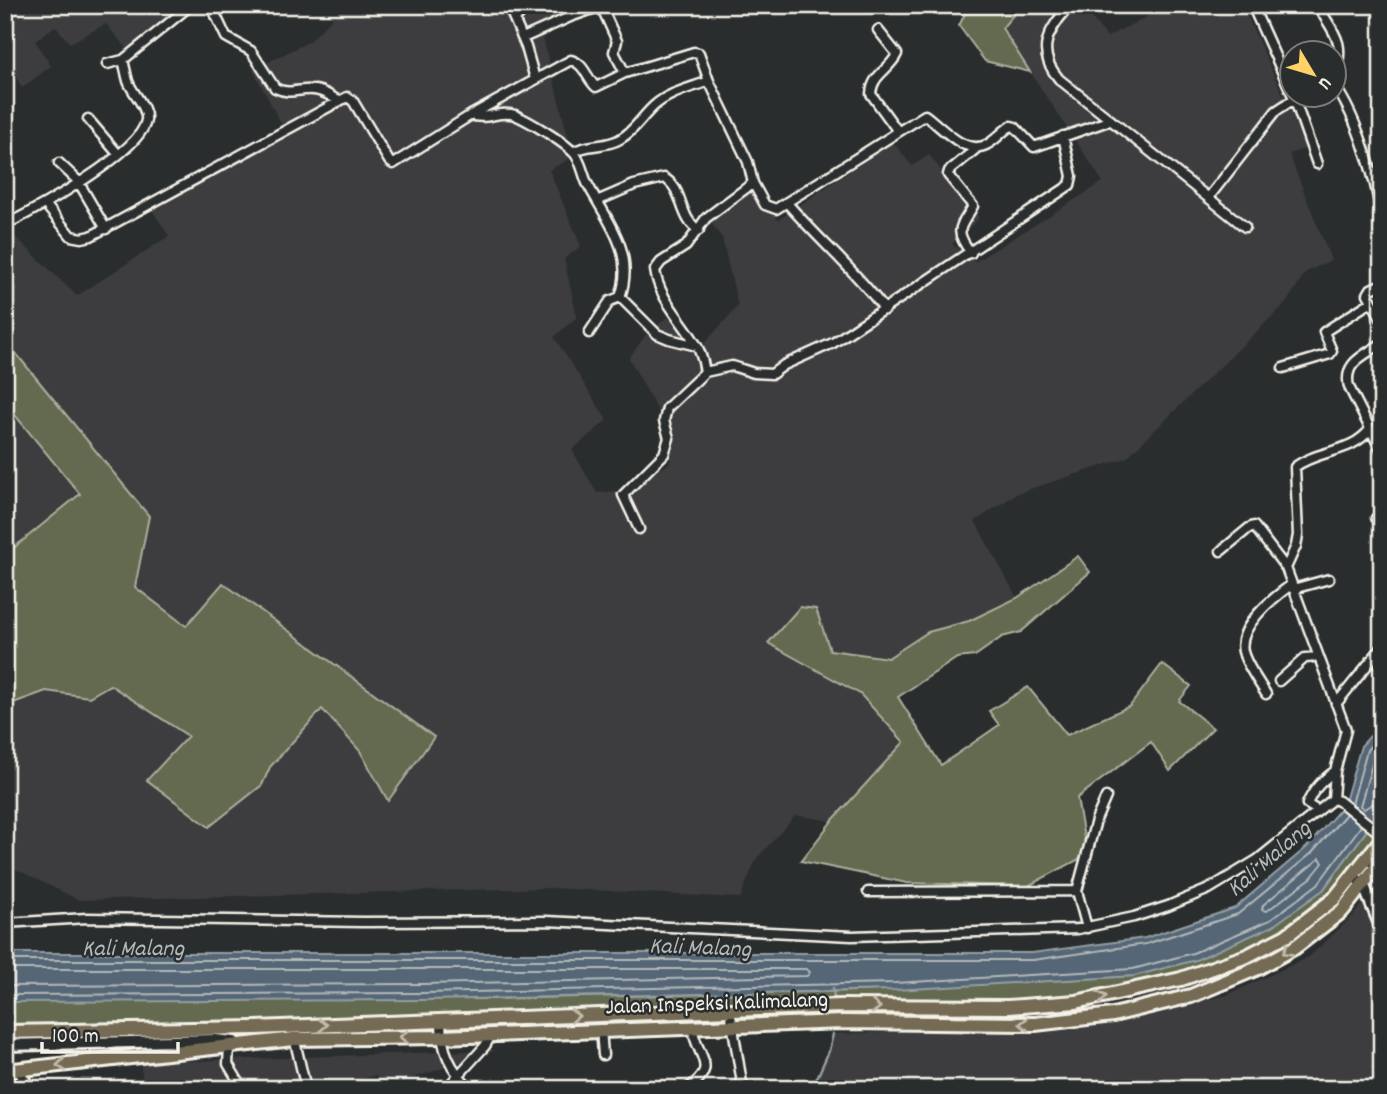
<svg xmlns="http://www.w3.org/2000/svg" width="1387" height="1094" font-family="Dekko,sans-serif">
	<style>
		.built { fill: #3e3c3f }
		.green { fill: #636b50; stroke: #acae9c; stroke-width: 2 }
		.water { fill: #546676; stroke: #949ea4; stroke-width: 2 }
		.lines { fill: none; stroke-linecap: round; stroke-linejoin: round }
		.shore { stroke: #b4b9ba; stroke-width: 2 }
		.stream { stroke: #949ea4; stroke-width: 2.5 }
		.street-casing { stroke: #f4f1e8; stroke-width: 13 }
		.secondary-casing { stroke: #f4f1e8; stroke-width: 16 }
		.primary-casing { stroke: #f4f1e8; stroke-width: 18 }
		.street { stroke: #2a2d2e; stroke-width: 8 }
		.secondary { stroke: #2a2d2e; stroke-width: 10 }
		.primary { stroke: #746b52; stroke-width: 12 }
		.oneway { stroke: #c1bbac }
		.labels { text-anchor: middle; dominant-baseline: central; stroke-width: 5; stroke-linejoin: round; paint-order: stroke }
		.street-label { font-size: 23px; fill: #f4f1e8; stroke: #2a2d2e }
		.water-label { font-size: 24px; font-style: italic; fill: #b4b9ba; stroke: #2a2d2e }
	</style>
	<rect width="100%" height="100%" fill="#2a2d2e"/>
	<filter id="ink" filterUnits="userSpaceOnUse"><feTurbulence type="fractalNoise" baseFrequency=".0143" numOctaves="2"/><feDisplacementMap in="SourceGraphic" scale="14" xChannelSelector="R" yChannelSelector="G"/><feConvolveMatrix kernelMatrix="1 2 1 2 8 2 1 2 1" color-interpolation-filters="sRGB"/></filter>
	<g filter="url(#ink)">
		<path class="built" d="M5,5H181L129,51L106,24L70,43L55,26L35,41L51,66L22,88L5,57Z
			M345,5H557L554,7L566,21L541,30L573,157L549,170L581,246L564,259L577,317L554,337L607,420L572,450L597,493L627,490L670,463L672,437L629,358L648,332L668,317L697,352L738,306L722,238L710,221L755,186L778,220L893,142L912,166L929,155L979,218L952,244L975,262L1103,182L1001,28L1020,8L1019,5H1081L1107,37L1170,5H1242L1307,148L1289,154L1331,260L1306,272L1286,303L1126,458L1018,493L975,521L1017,598L969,621L928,632L888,658L830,650L816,609L768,643L860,694L904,742L832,821L796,815L756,859L740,898L552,888L79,900L5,864V227L77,296L169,236L150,207L283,127L253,70L310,41Z
			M1382,876V1089H812L829,1051L833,1034L1098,1026L1227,995L1309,957L1352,917Z
			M497,1050L383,1088L375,1075L330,1089H226L221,1081L144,1086L140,1063Z"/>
		<path class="green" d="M969,5H1019L1020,7L1002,28L1030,72L985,61L959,26Z
			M5,340L149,516L135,587L186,626L223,583L434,737L388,801L360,751L322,709L270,767L262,785L209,827L147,780L188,736L110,685L89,697L46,691L5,706V555L80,494L5,403Z
			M1078,556L1090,572L1021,632L1002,637L975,656L957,658L898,697L941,765L999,725L989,711L1028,687L1067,735L1130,706L1162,664L1191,686L1179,701L1213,728L1170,771L1151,742L1077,798L1087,855L1028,886L907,883L801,861L832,821L904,742L860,694L768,643L800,607L816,609L830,650L888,658L928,632L969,621L1017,598Z
			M1382,816V839L1334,899L1247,956L1076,1002L5,1032V1001L491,999L858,991L1134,976L1323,890L1370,826Z"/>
		<path class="water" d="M1382,723V816L1370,826L1323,890L1273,926L1196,960L1134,976L895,990L423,1000L5,1002V953H1032L1145,938L1235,908L1307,847L1344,805L1361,746Z"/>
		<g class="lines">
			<path class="shore" d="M1382,746L1375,754L1360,806L1364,809L1374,803L1382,802
				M1352,804L1367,750L1382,733
				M1320,858L1323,863L1311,878L1267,911L1262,910L1263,905Z
				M5,960H1033L1146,944L1238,914L1312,853L1346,814
				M5,969H806L810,972L807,976L423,984L5,986
				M5,995L423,993L895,983L1133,969L1193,953L1270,920L1318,884L1361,826"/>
			<path class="stream" d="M833,988L834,998
				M812,1089L829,1051L833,1034"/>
			<g class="street-casing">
				<path id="street" d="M211,5L226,37L251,51L275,88C298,99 308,78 338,101
					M508,5L526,47L535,79
					M1070,5C1049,30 1034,50 1059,79L1245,227
					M1252,5L1294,98L1317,164
					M1317,5C1334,33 1347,43 1334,76
					M515,20L528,5
					M878,30L897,54C890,70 872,74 871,94L897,130
					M523,38L570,17L601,6L617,41L614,52L625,73
					M107,64L123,60L191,5
					M1334,85C1357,116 1379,187 1382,225
					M471,115C485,121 500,110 515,115C529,121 564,142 574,153C581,160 583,174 587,183C607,221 636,252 620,297
					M88,119L118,154
					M573,152C588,143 605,148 620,139C635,131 642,116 655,105C670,92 691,88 709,81
					M59,163L78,181L106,229
					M1209,197L1276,111L1302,94
					M597,201L634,185L664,178C685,189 678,219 699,230
					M45,204L71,236L82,238L91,236L347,97L353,101L389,161L393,164L471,115L571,60C585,64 586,78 596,87L625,73L694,52L699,53L709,81L748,162L753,183L765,205L776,209L925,115C942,127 965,157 988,144C997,139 1002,131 1011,126L1015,127L1034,147L1111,120
					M788,204C819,240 856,271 885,310
					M5,225C35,210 142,152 146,120C148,107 132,93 128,81C126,74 125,67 123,60
					M971,253C952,228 962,227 973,206L948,175L949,171L977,148
					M1382,284L1371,289L1368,294L1382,320
					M589,333L610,301L620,297L657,334L669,339L697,346
					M1382,343C1364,356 1343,362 1349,387L1382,452
					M1283,368L1330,354L1332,351L1324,332L1371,302
					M705,372L732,366L754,373L772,374L784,365L833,343L1070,185L1072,176L1063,136
					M1376,518L1382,522
					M639,529L623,495L664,454L669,438L664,421L667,408L705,372C704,365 702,357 699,350C686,323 659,301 655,270L661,262L686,246L706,218L753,183
					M1286,568L1296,546L1298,535L1295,467C1317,450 1353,453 1370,429
					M1293,589L1329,579
					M1279,681L1305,658L1318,657
					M1266,694C1259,682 1249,669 1244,655C1234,629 1273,598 1291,585
					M1336,704L1382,647
					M1333,799L1339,801L1382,835
					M1318,811L1307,804C1314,788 1322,781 1335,771
					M1077,891L1087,928
					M868,892L1077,891L1096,820L1106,797
					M5,923L87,918L363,922L546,921L852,936L1078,929L1134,917L1168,906L1209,889L1257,860L1333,799L1335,771L1346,730L1286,568L1254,526L1249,528L1221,551
					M730,1010L743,1089
					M441,1021C441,1050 450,1069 471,1089
					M601,1029L603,1055
					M294,1037L306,1089
					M229,1048L228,1064L243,1089
					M18,1071L32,1089
					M446,1089L485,1046L492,1034
					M687,1089C721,1066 696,1058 692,1026"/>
			</g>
			<g class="secondary-casing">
				<path id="secondary" d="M1372,862L1377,866L1382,877
					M1358,880L1363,884L1382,929
					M5,1045L215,1040L234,1042"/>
			</g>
			<g class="primary-casing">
				<path id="primary" d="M5,1032L255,1028L841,1006L1008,1007L1076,1002L1181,979L1247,956L1286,936L1334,899L1382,839
					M5,1071L294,1039L441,1037L843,1022L1035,1024L1113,1015L1191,996L1258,968L1294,948L1342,911L1382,860"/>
			</g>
			<use href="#street" class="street"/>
			<use href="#secondary" class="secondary"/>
			<use href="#primary" class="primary"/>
		</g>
		<defs><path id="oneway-chevron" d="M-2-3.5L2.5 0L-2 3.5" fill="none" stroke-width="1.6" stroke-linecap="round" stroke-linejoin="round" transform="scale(1.75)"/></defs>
		<g class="oneway">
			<use href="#oneway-chevron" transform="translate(1287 951) rotate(150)"/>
			<use href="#oneway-chevron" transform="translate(1102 997) rotate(-12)"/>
			<use href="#oneway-chevron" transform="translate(876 1007) rotate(1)"/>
			<use href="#oneway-chevron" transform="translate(575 1016) rotate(-2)"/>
			<use href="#oneway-chevron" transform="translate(1024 1024) rotate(-180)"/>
			<use href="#oneway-chevron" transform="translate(323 1025) rotate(-2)"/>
			<use href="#oneway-chevron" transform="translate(404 1037) rotate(179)"/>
			<use href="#oneway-chevron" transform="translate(61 1065) rotate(173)"/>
		</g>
	</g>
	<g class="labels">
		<g class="street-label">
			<text transform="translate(717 1005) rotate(-2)">Jalan Inspeksi Kalimalang</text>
		</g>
		<g class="water-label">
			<text transform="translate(1270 860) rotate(-41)">Kali Malang</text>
			<text transform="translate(700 949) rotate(2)">Kali Malang</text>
			<text x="133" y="950">Kali Malang</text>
		</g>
	</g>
	<rect width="1387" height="1094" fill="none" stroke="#2a2d2e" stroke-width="28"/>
	<rect x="14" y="14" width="1359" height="1066" fill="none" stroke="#f4f1e8" stroke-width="2.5" filter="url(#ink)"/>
	<g transform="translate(1313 74) rotate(128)"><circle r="33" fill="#2a2d2e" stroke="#7b7b78" stroke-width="2"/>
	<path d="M0-5L12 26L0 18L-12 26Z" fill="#ffd166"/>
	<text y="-10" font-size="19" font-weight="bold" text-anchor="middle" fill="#f4f1e8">U</text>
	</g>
	<path d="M42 1042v10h136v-10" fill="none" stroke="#f4f1e8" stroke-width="3.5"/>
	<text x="52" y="1042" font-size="21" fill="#f4f1e8" stroke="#2a2d2e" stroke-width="5" paint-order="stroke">100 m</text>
</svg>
